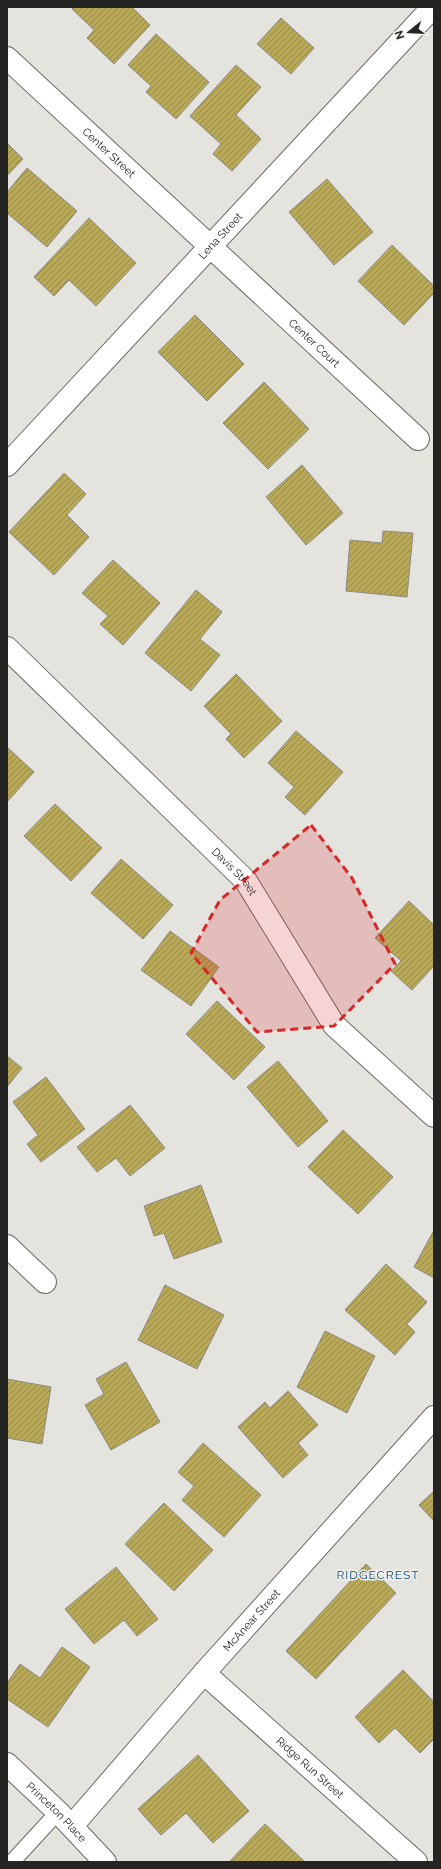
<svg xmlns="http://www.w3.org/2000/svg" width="441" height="1869" font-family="Raleway,sans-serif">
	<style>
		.building { fill: url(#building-hatch); stroke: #8b8a85 }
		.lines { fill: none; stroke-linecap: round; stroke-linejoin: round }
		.lane-casing { stroke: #6a6964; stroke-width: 17 }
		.street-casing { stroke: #6a6964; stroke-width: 24 }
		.lane { stroke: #fff; stroke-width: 15 }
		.street { stroke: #fff; stroke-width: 22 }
		.marked { fill: #d62828; fill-opacity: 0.2; stroke: #d62828; stroke-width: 3; stroke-dasharray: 8 5; stroke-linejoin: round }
		.labels { text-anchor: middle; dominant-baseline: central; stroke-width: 3; stroke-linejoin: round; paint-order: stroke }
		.street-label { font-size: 11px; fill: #242422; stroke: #f2f1eb }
		.neighbourhood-label { font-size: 12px; letter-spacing: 1px; fill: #0b4b7a; stroke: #f2f1eb }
	</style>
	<defs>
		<pattern id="building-hatch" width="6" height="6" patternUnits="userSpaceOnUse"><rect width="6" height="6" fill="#b8a85a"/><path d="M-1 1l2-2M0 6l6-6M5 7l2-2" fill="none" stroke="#95894a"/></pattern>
	</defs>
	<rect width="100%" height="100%" fill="#e5e3de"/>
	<path class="building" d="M74,7H132L150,25L114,64L87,38L94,30L72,9Z
		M281,18L314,48L291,74L257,44Z
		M156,34L209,82L176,119L146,92L151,86L128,65Z
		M236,65L261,87L236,115L261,139L232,171L213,154L221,144L190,116Z
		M7,143L23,159L7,176Z
		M27,168L77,211L47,247L7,213V192Z
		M327,179L373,232L334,265L289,212Z
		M89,218L136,263L96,306L69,280L54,296L34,277Z
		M392,245L434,286V293L404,325L358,281Z
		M195,315L244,364L207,401L158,352Z
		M264,382L309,429L268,469L223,423Z
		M302,465L343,513L306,545L266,497Z
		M64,473L86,494L67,515L89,537L54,575L9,532Z
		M383,531L413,533L407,597L346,591L350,540L382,543Z
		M113,560L160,603L123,645L100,624L108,616L82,593Z
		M196,590L222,612L200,639L220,655L191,691L145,653Z
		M236,674L282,721L244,758L226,739L231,734L204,706Z
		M296,731L343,772L305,815L285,797L294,787L268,763Z
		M7,747L34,772L7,802Z
		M55,804L102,848L71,881L24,836Z
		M121,859L173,905L143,939L91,893Z
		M409,901L434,925V966L412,990L391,971L401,961L375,938Z
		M170,931L219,967L191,1006L141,970Z
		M217,1001L265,1047L234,1080L186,1034Z
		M7,1056L22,1068L7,1087Z
		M278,1061L328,1121L298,1147L247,1087Z
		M46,1077L85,1129L41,1162L27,1144L38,1135L13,1102Z
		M130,1105L165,1148L130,1176L116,1158L97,1172L77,1147Z
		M343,1130L393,1177L358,1214L308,1167Z
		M201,1185L222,1242L174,1259L164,1233L154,1236L144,1206Z
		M434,1230V1278L414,1267Z
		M386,1264L427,1302L407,1324L415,1332L395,1355L345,1310Z
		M165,1285L224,1315L197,1369L138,1340Z
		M325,1331L375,1356L347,1413L297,1387Z
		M126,1362L160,1422L111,1450L85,1405L104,1394L96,1379Z
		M7,1379L51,1387L42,1444L7,1438Z
		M288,1391L318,1425L298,1443L308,1455L283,1478L238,1427L265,1402L270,1408Z
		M203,1443L261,1495L224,1537L182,1500L194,1486L178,1472Z
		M434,1491V1521L419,1505Z
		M164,1503L213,1550L174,1591L125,1544Z
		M366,1564L396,1593L316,1679L286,1651Z
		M116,1567L158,1619L137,1636L124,1620L94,1644L65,1609Z
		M62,1647L90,1667L48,1727L7,1699V1683L20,1664L40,1678Z
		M403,1670L434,1702V1739L420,1753L395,1728L379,1743L355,1717Z
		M198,1755L249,1811L213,1843L186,1813L161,1835L138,1809Z
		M265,1824L305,1862H229Z"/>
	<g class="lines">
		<g class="lane-casing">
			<path id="lane" d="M12,1862L58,1812"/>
		</g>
		<g class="street-casing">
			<g id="street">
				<path id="s1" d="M7,58L418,439"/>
				<path id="s2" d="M7,465L433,7"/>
				<path id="s3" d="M7,648L246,881L334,1025L434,1116"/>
				<path d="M7,1246L45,1282"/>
				<path id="s4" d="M204,1673L416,1862"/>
				<path id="s5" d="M7,1764L58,1812L105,1862"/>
				<path id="s6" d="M72,1826L204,1673L434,1417"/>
			</g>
		</g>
		<use href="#lane" class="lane"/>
		<use href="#street" class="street"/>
	</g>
	<path class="marked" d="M311,825L352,878L395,964L334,1026L257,1032L191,953L220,900Z"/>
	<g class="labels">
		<g class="street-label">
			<text stroke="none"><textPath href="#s1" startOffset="139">Center Street</textPath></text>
			<text stroke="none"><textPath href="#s2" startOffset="313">Lena Street</textPath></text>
			<text stroke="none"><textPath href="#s1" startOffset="419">Center Court</textPath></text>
			<text stroke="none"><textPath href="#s3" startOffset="319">Davis Street</textPath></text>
			<text stroke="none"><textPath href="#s6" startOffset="273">McAnear Street</textPath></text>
			<text stroke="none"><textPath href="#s4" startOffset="142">Ridge Run Street</textPath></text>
			<text stroke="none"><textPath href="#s5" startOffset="69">Princeton Place</textPath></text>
		</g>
		<g class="neighbourhood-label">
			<text x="378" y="1575">RIDGECREST</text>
		</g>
	</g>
	<rect width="441" height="1869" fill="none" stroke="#242422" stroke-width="16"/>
	<g transform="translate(409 32) rotate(252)" stroke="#f2f1eb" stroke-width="3" paint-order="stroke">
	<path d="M0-3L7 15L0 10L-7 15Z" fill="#242422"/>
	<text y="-6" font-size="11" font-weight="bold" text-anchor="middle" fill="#242422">N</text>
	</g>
</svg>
